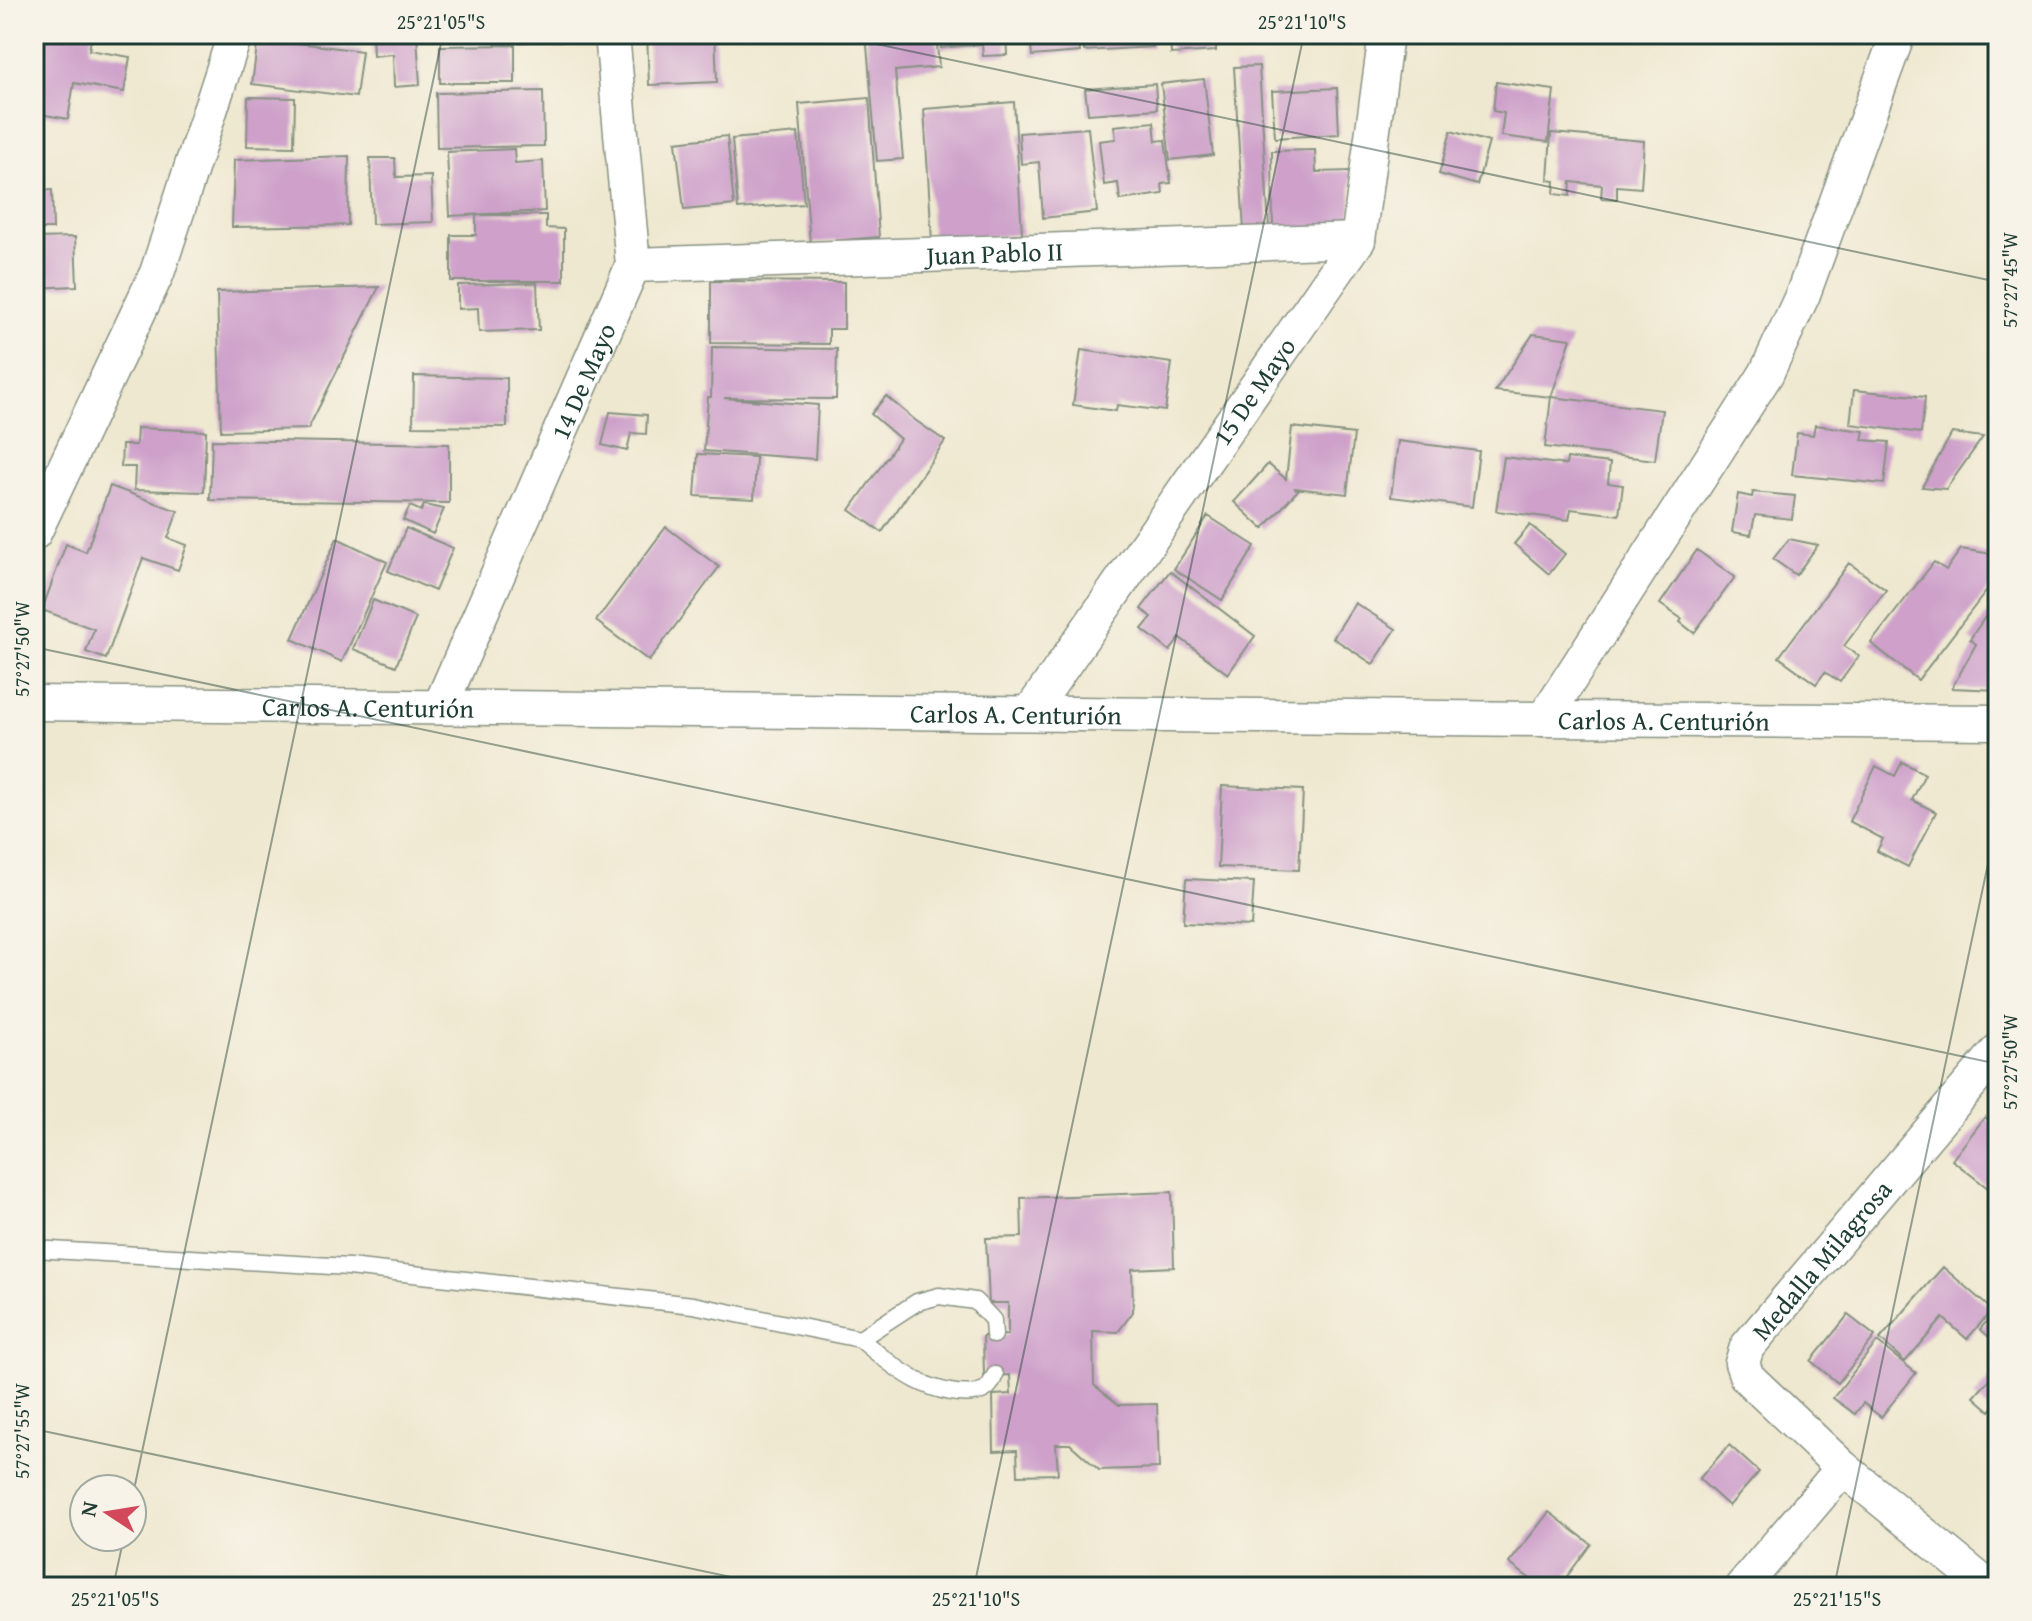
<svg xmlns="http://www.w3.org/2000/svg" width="2032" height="1621" font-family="'Gentium Book Plus',serif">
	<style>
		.building { fill: #cea0ca }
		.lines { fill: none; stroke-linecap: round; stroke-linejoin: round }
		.lane-casing { stroke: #879282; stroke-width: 19 }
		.street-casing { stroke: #879282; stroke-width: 37 }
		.lane { stroke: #fff; stroke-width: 16 }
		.street { stroke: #fff; stroke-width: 34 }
		.ticks { fill: none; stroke: #1f3d34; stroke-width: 2; stroke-opacity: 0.45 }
		.labels { text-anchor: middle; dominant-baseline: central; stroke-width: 8; stroke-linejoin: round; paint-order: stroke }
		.street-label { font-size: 26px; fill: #1f3d34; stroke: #f7f3e8 }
		.neatline { fill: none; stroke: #1f3d34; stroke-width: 3 }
		.ticks-label { font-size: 20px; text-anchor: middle; fill: #1f3d34 }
	</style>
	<rect width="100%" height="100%" fill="#f7f3e8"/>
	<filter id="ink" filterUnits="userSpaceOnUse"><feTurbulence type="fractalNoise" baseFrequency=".0125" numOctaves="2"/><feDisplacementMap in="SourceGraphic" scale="16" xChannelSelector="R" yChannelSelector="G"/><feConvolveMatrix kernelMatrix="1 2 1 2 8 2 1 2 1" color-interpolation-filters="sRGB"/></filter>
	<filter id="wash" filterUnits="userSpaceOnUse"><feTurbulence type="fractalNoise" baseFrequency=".006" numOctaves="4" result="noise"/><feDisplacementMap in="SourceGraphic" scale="32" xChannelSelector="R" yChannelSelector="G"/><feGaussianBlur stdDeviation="1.8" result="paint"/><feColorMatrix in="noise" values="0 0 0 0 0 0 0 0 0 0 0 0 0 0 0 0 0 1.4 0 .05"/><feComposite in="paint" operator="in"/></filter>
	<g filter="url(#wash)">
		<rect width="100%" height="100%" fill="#efe8d0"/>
		<g id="blocks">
			<path class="building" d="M34,34H92L89,50L130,57L124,92L74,83L68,119L34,113Z
				M372,34H417L420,85L394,87L393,54L373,56Z
				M496,34H559L560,41L495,43Z
				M647,34H715L717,82L649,85Z
				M866,34H936L939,67L895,71L903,159L877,161Z
				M940,34H1006L1007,55L983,56L982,44L941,48Z
				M1030,34H1079L1080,52L1032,56Z
				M1083,34H1151L1153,47L1084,51Z
				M1170,34H1221L1222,36L1216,37V51L1171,54Z
				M258,38L362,51L356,97L252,84Z
				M515,45V83H440V46Z
				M1259,66L1269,229L1244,231L1234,67Z
				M1204,79L1213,155L1170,160L1161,84Z
				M1496,82L1554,90L1548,142L1501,136L1504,113L1493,111Z
				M1155,84L1157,109L1088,114L1085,89Z
				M1337,88L1339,134L1275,138L1272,91Z
				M543,91L544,146L437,148L436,93Z
				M248,97L295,98L294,147L247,146Z
				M869,98L879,237L810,243L799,104Z
				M1014,102L1022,234L932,241L924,109Z
				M1154,122L1156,141L1165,140L1171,183L1162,184L1163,194L1120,200L1118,183L1104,185L1099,141L1116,139L1114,126Z
				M1088,128L1097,212L1043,218L1039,162L1021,164L1019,133Z
				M1451,131L1489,142L1477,185L1439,174Z
				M798,133L804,204L738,209L732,139Z
				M1551,133L1644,141L1641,188L1617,186V199L1601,198L1602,185L1571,182L1570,196L1554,194L1555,181L1548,180Z
				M727,136L734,205L684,210L676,142Z
				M514,149L515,163L543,161L545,211L450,216L447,152Z
				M1315,150L1316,172L1351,171V229L1273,230L1272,151Z
				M349,156L348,225L232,227L234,160Z
				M370,158H395L396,177L431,176L433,222L372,224Z
				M52,190L53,229H34V191Z
				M476,215H546V228L564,229V281H451V235H476Z
				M75,237L77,286L34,288V238Z
				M711,281L844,282V329H829V344L711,343Z
				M537,283L539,330L479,332L478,308L458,309V285Z
				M379,287L308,429L221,431L217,292Z
				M34,305H46L45,360H34Z
				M1533,334L1571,339L1551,397L1495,391Z
				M712,347L837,349L836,399L724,398L818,405L815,459L704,451L708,397H711Z
				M1081,350L1172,363L1165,411L1117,405L1116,411L1073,405Z
				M414,376L507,378V427L413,426Z
				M1854,390L1925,397L1921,433L1850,424Z
				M886,396L915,420L945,441L882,532L850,510L900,439L871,414Z
				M1551,397L1662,410L1655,460L1545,447Z
				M610,412L647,415L646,434L631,433L627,451L602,445Z
				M1815,425L1864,431L1862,440L1889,442L1884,484L1792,475L1797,433L1813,435Z
				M1292,427L1354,434L1347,494L1294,488L1298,490L1263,529L1234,502L1268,464L1286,479Z
				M137,428L206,431L204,492L134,490L135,467H121L122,445H136Z
				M1952,433L1983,437L1946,489L1922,487Z
				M212,440L449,444V503L210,500Z
				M1398,441L1479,451L1472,507L1391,497Z
				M698,454L756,457L754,499L695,496Z
				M1504,457L1566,465L1567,458L1610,463L1608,483L1623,485L1619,515L1571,509L1569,520L1496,511Z
				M110,486L178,511L168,538L187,545L178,570L143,558L106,659L86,652L94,629L42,610L66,544L86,552Z
				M1753,492L1795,496L1792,519L1755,515L1751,535L1732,532L1738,494L1752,497Z
				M424,505L444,509L433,534L403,520L410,506L421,511Z
				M1208,516L1255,546L1222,600L1174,569Z
				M1530,525L1565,554L1549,574L1514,544Z
				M666,527L719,567L649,661L596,621Z
				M406,528L453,548L435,591L388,571Z
				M337,538L387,562L342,662L292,639Z
				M1789,539L1818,545L1796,575L1773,559Z
				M1961,549L1998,555V576L1918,680L1871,643L1934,562L1946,570Z
				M1697,550L1735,577L1694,633L1680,622L1682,619L1660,604Z
				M1849,563L1886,590L1844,646L1859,656L1840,682L1825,672L1816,684L1779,657Z
				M1170,571L1255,636L1228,674L1180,638L1170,651L1142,629L1152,617L1141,609Z
				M1998,598V690L1952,688L1976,644L1970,639Z
				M373,600L416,618L396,666L353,649Z
				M1355,603L1396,629L1373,664L1333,638Z
				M1902,762L1925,774L1912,800L1936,812L1908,867L1877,851L1883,839L1849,821L1876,766L1895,776Z
				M1222,786L1303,790L1299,870L1218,867Z
				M1186,879L1254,882L1251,926L1183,923Z
				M1985,1117L1998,1127V1196L1952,1160Z
				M1172,1192L1174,1267L1132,1269L1133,1312L1118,1332L1093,1331L1094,1385L1119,1405L1157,1404L1159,1468L1099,1470L1070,1444H1056L1058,1474L1018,1475L1017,1450L994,1451L993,1395L1011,1394L1010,1375L984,1376L983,1336L1008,1335V1303H989L986,1238L1022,1237L1021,1198Z
				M1943,1267L1992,1310L1967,1339L1943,1318L1905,1362L1880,1339Z
				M1998,1309V1345L1980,1329Z
				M1848,1315L1875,1336L1838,1383L1811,1361Z
				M1877,1342L1916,1373L1881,1417L1863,1403L1855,1414L1833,1398Z
				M1998,1370V1402L1990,1411L1974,1397Z
				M1729,1445L1759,1472L1729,1506L1699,1479Z
				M1549,1512L1591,1544L1559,1587H1541L1509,1563Z"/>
		</g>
	</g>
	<g filter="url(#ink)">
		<use href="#blocks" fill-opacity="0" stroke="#879282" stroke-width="2"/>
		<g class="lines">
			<g class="lane-casing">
				<path id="lane" d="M34,1249L349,1267L693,1305L860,1339
					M994,1335L993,1320L975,1301L939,1296L917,1302L860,1339C878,1354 896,1369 916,1380C933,1389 965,1399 984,1390C990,1387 992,1381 995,1375"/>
			</g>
			<g class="street-casing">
				<g id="street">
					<path id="s1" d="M633,265L1358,240"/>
					<path d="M34,533L157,273L235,34"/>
					<path id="s2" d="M34,703L1544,719L1998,722"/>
					<path id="s3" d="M440,707L633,265L612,34"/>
					<path id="s4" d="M1030,713L1358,240L1386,34"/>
					<path d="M1544,719L1766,374L1803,294L1898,34"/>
					<path d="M1742,1587L1843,1468"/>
					<path id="s5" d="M1988,1587L1843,1468L1747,1377L1742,1363L1747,1347L1998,1051"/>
				</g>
			</g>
			<use href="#lane" class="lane"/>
			<use href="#street" class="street"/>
		</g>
	</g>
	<path class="ticks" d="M829,34L1998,282M34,647L1998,1064M34,1429L778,1587M132,1499L443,34M113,1587L124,1537M974,1587L1304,34M1834,1587L1998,817"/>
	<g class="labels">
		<g class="street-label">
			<text stroke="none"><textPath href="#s1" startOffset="362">Juan Pablo II</textPath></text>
			<text stroke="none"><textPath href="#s3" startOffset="356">14 De Mayo</textPath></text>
			<text stroke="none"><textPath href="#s4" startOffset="392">15 De Mayo</textPath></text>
			<text stroke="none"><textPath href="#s2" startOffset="334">Carlos A. Centurión</textPath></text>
			<text stroke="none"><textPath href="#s2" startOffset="982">Carlos A. Centurión</textPath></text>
			<text stroke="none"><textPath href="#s2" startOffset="1630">Carlos A. Centurión</textPath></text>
			<text stroke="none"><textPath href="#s5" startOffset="466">Medalla Milagrosa</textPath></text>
		</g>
	</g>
	<rect width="2032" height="1621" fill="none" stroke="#f7f3e8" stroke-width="88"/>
	<g transform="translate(108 1513) rotate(282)"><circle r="38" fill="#f7f3e8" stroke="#a1aaa0" stroke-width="2"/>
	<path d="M0-6L14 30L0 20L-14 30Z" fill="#d1495b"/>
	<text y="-12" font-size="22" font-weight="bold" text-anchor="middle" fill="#1f3d34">N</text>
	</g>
	<rect x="44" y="44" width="1944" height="1533" class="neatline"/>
	<g class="ticks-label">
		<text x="441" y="29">25°21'05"S</text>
		<text x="1302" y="29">25°21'10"S</text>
		<text transform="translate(2010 280) rotate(-90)" y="7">57°27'45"W</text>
		<text transform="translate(22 649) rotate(-90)" y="7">57°27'50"W</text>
		<text transform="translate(2010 1062) rotate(-90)" y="7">57°27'50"W</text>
		<text transform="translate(22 1431) rotate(-90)" y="7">57°27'55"W</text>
		<text x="115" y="1606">25°21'05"S</text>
		<text x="976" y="1606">25°21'10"S</text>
		<text x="1837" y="1606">25°21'15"S</text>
	</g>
</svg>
